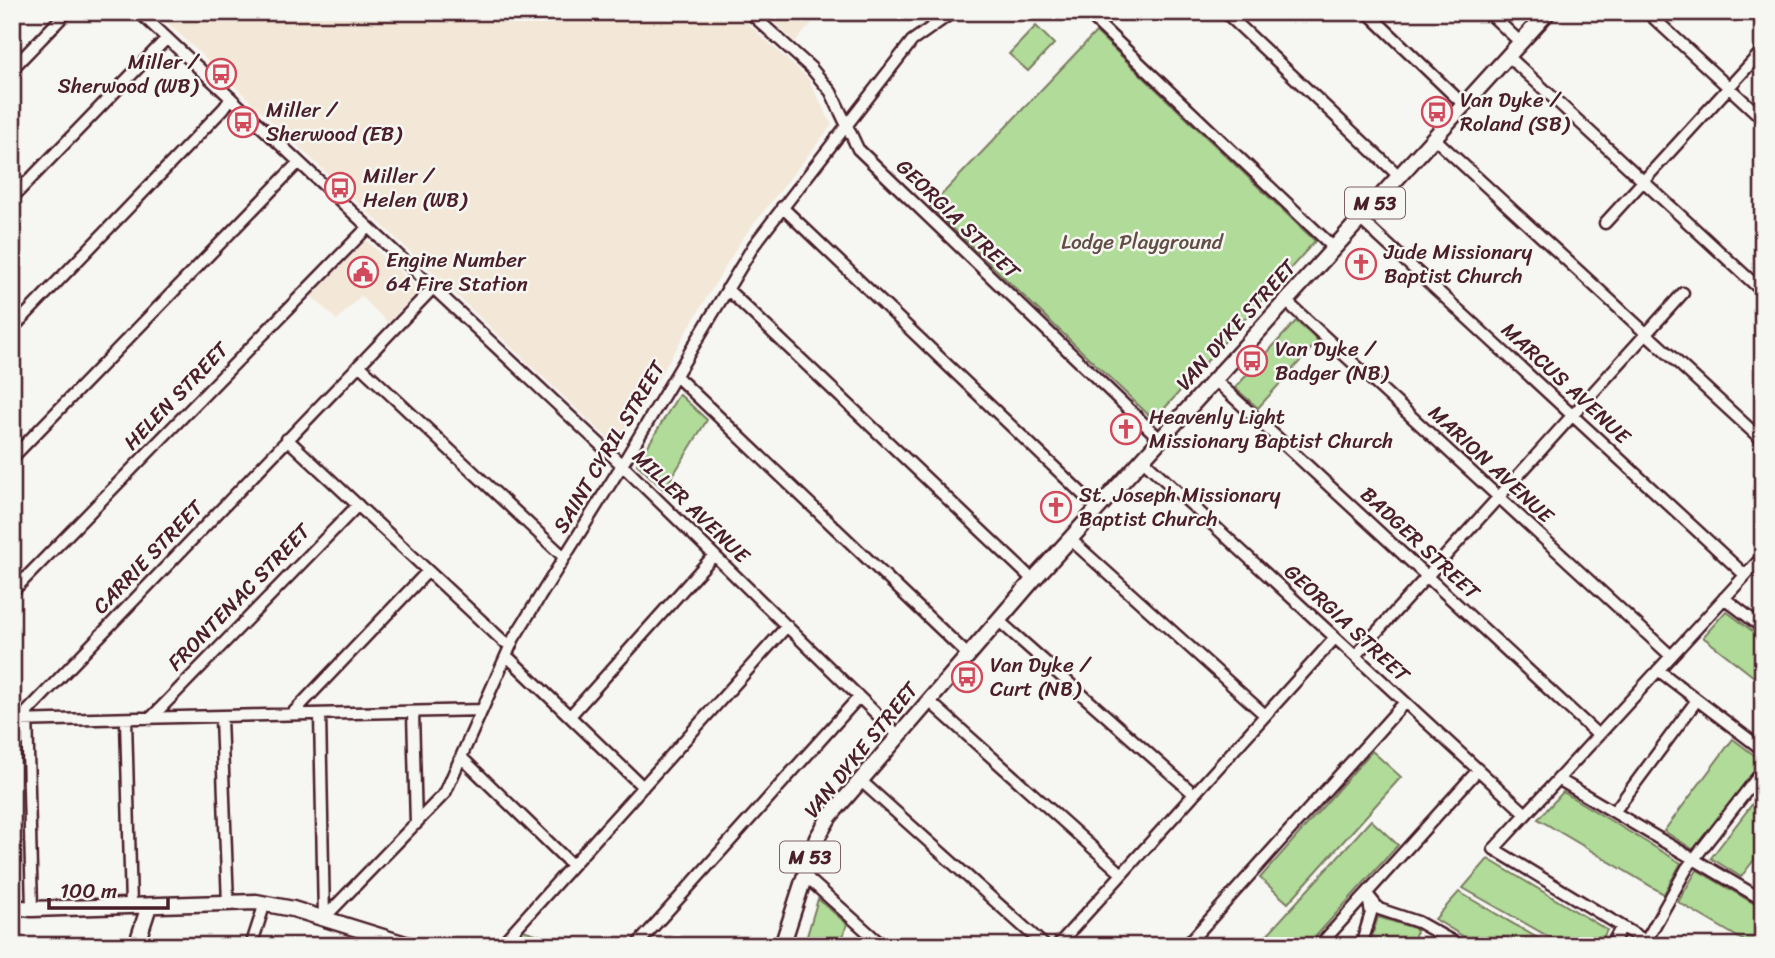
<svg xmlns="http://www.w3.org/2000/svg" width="1775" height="958" font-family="Sriracha,sans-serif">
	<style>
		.built { fill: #f3e8d8 }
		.green { fill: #b0db99; stroke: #7d7d62; stroke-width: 2 }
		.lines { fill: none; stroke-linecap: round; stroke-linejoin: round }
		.street-casing { stroke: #4a1f2b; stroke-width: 15 }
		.secondary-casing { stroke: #4a1f2b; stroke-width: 19 }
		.primary-casing { stroke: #4a1f2b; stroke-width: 19 }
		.street { stroke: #f6f6f2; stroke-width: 10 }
		.secondary { stroke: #f6f6f2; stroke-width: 14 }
		.primary { stroke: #f6f6f2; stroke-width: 14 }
		.labels { text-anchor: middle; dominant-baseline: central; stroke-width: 5; stroke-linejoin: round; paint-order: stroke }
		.shield { fill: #f6f6f2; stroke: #7e6067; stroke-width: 2 }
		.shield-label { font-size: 19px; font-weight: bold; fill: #4a1f2b }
		.poi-label { font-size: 21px; fill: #4a1f2b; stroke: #f6f6f2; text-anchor: start }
		.street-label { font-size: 21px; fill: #4a1f2b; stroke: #f6f6f2 }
		.park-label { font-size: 21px; fill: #644e46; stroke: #f6f6f2 }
	</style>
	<rect width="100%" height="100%" fill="#f6f6f2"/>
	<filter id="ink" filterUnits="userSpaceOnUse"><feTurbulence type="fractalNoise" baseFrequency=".0143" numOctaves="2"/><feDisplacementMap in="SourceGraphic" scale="14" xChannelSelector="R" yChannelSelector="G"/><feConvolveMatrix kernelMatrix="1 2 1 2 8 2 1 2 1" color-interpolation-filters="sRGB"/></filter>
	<g filter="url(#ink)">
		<path class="built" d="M156,12H735L808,78L832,125L742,239L617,447Z
			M763,12H822L795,42Z
			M365,239L420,290L388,323L361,296L337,320L310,295Z"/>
		<path class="green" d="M1036,26L1054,44L1028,71L1009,54Z
			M1096,32L1315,241L1154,420L930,207Z
			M1296,321L1318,341L1258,408L1235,388Z
			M679,394L707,420L664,490L637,464Z
			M1726,611L1763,639V684L1703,637Z
			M1733,739L1762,761L1694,850L1664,831Z
			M1372,751L1401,777L1288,903L1260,878Z
			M1763,790V848L1741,877L1711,858Z
			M1563,792L1681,863L1664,894L1538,819Z
			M1371,820L1398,845L1307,946H1257Z
			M1488,859L1607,930L1599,946H1565L1463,888Z
			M1697,870L1763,909V946H1753L1678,902Z
			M1459,892L1551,946H1479L1435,919Z
			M818,899L847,924L840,946H804Z
			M1378,917L1417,929L1412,946H1369Z
			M523,930L574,946H510Z"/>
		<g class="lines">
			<g class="street-casing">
				<path id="street" d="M139,12L622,465L898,735
					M749,12L811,68L831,92L858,149L1161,440
					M1086,12L1334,248
					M1225,12L1399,176
					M1367,12L1464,105
					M1488,12L1520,42
					M1647,12L1763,119
					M1508,56L1763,292
					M12,69L67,12
					M1434,138L1763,441
					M12,198L167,38
					M782,207L1098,509
					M1360,219L1745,575
					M1605,223L1763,50
					M727,289L1033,580
					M1286,301L1671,656
					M12,329L224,108L231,98
					M359,365L564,557
					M676,376L968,655
					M1215,380L1598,735
					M287,439L503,641L511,645
					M12,458L299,162
					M1143,460L1526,814
					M1070,539L1265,715
					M12,592L368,227
					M1724,598L1763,628
					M998,620L1194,794
					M507,656L643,787
					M1355,656L1683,293
					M1658,670L1763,750
					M928,700L1122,874
					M413,713L416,824
					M292,714L428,571
					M320,715L324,918
					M570,716L714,555
					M221,718L228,904
					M150,719L358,505
					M126,720L131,906
					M12,721L482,710
					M461,757L572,865
					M1558,779L1763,900
					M860,780L1045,946
					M1614,812L1697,700
					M804,875L883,946
					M1367,894L1379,909L1418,922L1461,946
					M32,909L27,712L433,288
					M324,918L445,793L514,638L622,465L754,245L912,41L953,12
					M1646,941L1687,868L1763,770
					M251,946L265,903
					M366,946L370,933
					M500,946L787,626
					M636,946L859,697
					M1057,946L1335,638
					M1186,946L1405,702
					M1319,946L1478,770
					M1361,946L1371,913L1368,897
					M1611,946L1621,928
					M1654,946L1494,849L1763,556"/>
			</g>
			<g class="secondary-casing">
				<path id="secondary" d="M12,907L32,909L256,902L293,909L412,946
					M136,946L149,906"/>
			</g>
			<g class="primary-casing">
				<path id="primary" d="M782,946L817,838L830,816L1033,580L1548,12"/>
			</g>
			<use href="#street" class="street"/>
			<use href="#secondary" class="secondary"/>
			<use href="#primary" class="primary"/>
		</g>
	</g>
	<defs>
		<g id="bus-ring" transform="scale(1.575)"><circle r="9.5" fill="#f6f6f2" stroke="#d1495b" stroke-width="1.5"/><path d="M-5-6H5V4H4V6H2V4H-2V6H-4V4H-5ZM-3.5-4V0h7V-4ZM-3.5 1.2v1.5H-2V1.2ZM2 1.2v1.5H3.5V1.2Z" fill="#d1495b"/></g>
		<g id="church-ring" transform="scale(1.575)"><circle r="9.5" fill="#f6f6f2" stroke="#d1495b" stroke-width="1.5"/><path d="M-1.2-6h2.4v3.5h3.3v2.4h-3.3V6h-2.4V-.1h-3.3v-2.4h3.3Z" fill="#d1495b"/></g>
		<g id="civic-ring" transform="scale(1.575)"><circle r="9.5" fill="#f6f6f2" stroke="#d1495b" stroke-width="1.5"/><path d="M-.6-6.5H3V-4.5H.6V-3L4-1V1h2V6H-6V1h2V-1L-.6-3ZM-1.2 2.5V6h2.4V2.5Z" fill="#d1495b"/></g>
	</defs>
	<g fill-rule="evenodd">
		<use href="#bus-ring" x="221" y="74"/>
		<use href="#bus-ring" x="1437" y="112"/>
		<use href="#bus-ring" x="243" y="122"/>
		<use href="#bus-ring" x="340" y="188"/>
		<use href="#church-ring" x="1361" y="264"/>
		<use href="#civic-ring" x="363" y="272"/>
		<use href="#bus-ring" x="1252" y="361"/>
		<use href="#church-ring" x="1126" y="429"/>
		<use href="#church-ring" x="1056" y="507"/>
		<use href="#bus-ring" x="967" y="677"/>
	</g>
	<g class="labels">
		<g class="shield">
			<rect x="1345" y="187.5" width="60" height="31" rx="5"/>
			<rect x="780" y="841.5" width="60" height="31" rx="5"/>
		</g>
		<g class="shield-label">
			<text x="1375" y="203">M 53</text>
			<text x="810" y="857">M 53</text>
		</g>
		<g class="poi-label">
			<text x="198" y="62" text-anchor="end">Miller /<tspan x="198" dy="24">Sherwood (WB)</tspan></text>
			<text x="1460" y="100">Van Dyke /<tspan x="1460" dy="24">Roland (SB)</tspan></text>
			<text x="266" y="110">Miller /<tspan x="266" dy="24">Sherwood (EB)</tspan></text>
			<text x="363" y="176">Miller /<tspan x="363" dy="24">Helen (WB)</tspan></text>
			<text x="1384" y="252">Jude Missionary<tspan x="1384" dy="24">Baptist Church</tspan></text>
			<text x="386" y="260">Engine Number<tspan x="386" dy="24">64 Fire Station</tspan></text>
			<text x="1275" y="349">Van Dyke /<tspan x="1275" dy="24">Badger (NB)</tspan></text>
			<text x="1149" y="417">Heavenly Light<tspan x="1149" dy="24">Missionary Baptist Church</tspan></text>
			<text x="1079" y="495">St. Joseph Missionary<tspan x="1079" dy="24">Baptist Church</tspan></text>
			<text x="990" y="665">Van Dyke /<tspan x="990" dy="24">Curt (NB)</tspan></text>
		</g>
		<g class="street-label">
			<text transform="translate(958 219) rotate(44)">GEORGIA STREET</text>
			<text transform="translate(1236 325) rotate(-48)">VAN DYKE STREET</text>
			<text transform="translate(1566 383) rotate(43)">MARCUS AVENUE</text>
			<text transform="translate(176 396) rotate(-46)">HELEN STREET</text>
			<text transform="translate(609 447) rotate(-59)">SAINT CYRIL STREET</text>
			<text transform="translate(1491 464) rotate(43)">MARION AVENUE</text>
			<text transform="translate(691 506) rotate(44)">MILLER AVENUE</text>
			<text transform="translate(1420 543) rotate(43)">BADGER STREET</text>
			<text transform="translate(148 557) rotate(-46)">CARRIE STREET</text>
			<text transform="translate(239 597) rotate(-46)">FRONTENAC STREET</text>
			<text transform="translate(1347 623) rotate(43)">GEORGIA STREET</text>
			<text transform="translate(861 750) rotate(-51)">VAN DYKE STREET</text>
		</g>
		<g class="park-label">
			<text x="1142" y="242">Lodge Playground</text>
		</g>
	</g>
	<rect width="1775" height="958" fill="none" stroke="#f6f6f2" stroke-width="42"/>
	<rect x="21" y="21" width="1733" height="916" fill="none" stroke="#4a1f2b" stroke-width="2.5" filter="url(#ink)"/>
	<path d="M49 898v10h119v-10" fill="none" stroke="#4a1f2b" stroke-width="3.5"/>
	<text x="60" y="898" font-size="21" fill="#4a1f2b" stroke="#f6f6f2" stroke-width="5" paint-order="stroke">100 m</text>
</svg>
